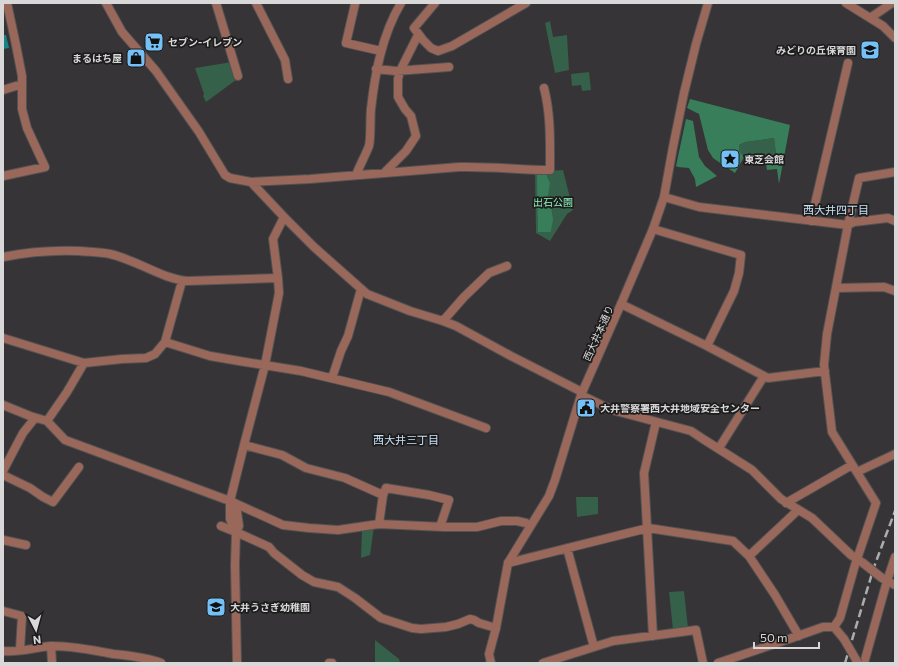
<svg xmlns="http://www.w3.org/2000/svg" width="898" height="666" font-family="Commissioner,'Noto Sans JP',sans-serif">
	<style>
		.green { fill: #356049 }
		.forest { fill: #397e5b }
		.water { fill: #178386 }
		.lines { fill: none; stroke-linecap: round; stroke-linejoin: round }
		.minor-casing { stroke: #535253; stroke-width: 10 }
		.tertiary-casing { stroke: #535253; stroke-width: 10 }
		.minor { stroke: #99685b; stroke-width: 8 }
		.tertiary { stroke: #99685b; stroke-width: 8 }
		.rail { stroke: #acacad; stroke-width: 2.5; stroke-dasharray: 8 4; stroke-linecap: butt }
		.minor-bridge-casing { stroke: #535253; stroke-width: 10; stroke-linecap: butt }
		.tertiary-bridge-casing { stroke: #535253; stroke-width: 10; stroke-linecap: butt }
		.minor-bridge { stroke: #99685b; stroke-width: 8 }
		.tertiary-bridge { stroke: #99685b; stroke-width: 8 }
		.labels { text-anchor: middle; dominant-baseline: central; stroke-width: 3.5; stroke-linejoin: round; paint-order: stroke }
		.poi-label { font-size: 10px; font-weight: bold; fill: #d8d8d9; stroke: #1d1c1d; text-anchor: start }
		.park-label { font-size: 10px; fill: #90f3be; stroke: #1d1c1d }
		.street-label { font-size: 10px; fill: #d8d8d9; stroke: #1d1c1d }
		.neighbourhood-label { font-size: 11px; fill: #c6e0f5; stroke: #1d1c1d }
	</style>
	<rect width="100%" height="100%" fill="#363436"/>
	<path class="green" d="M550,21L553,37L567,35L569,70L555,73L545,23Z
		M232,62L236,80L206,102L203,96L204,94L195,68Z
		M589,72L591,90L582,91L581,85L572,86L571,74Z
		M774,138L777,162L766,163L765,159L747,161L739,151V145L745,142Z
		M563,170L573,210L567,214L550,241L536,233L535,172Z
		M576,497H598V514L577,517Z
		M374,527L370,555L361,558L362,529Z
		M684,591L688,628L673,630L669,592Z
		M375,640L399,659L400,663H375Z"/>
	<path class="forest" d="M690,99L790,125L779,184L777,169L767,170L766,163L777,162L774,138L745,142L739,145V151L744,157L735,173L713,158L708,150L699,114L687,108Z
		M686,119L693,121L699,157L705,166L717,176L696,187L695,179L689,168L678,167L676,166Z
		M547,171V177L550,183L548,196L556,204C549,210 552,211 553,219C553,222 551,228 551,232H538L537,173Z"/>
	<path class="water" d="M3,35H6L9,48L3,49Z"/>
	<g class="lines">
		<g class="minor-casing">
			<path id="minor" d="M106,3L122,32L156,71L199,132L225,175L230,178L251,182L284,217L314,247L367,294L410,311L443,321L456,326L511,356L582,392
				M216,3L238,76
				M256,3L285,60L288,79
				M435,3L414,28L423,40L431,48L438,51L452,46L526,3
				M846,3L883,26L895,38
				M355,4L346,43L381,51
				M870,18L892,3
				M376,69L396,71L449,67
				M3,90L22,84
				M384,173L406,151L416,136L411,116L405,109L398,97V79L400,71L418,35
				M356,175C360,165 365,156 369,146C371,138 370,119 371,109C375,73 382,35 401,3
				M3,176L45,167L27,128L22,109V76L16,45L7,3
				M251,182L310,179L459,167C490,166 520,170 550,170C550,143 551,115 544,88
				M664,197L699,207L848,225L854,222L888,218L895,221
				M811,221L848,63
				M653,229L741,255L739,273L734,291L707,346
				M3,257C28,252 54,250 79,251C89,252 100,252 110,254C137,260 160,278 187,281L278,278
				M836,288L884,287L895,291
				M621,304L707,346L764,376
				M443,321L464,297L489,273L507,266
				M3,338L84,363L122,359L146,358L155,354L165,342L182,281
				M165,342L210,356L239,361L301,371L389,392L486,428
				M332,378L341,351L348,336L361,289
				M3,405L30,416L47,421L65,440L230,501L283,525L309,528L338,530L379,524L444,527H477L501,521H517L526,523L530,526
				M47,421L67,392L84,363
				M244,445L282,455L306,468L345,478L383,495L379,524
				M719,448L764,376L768,378L825,371
				M3,471L23,433L35,418
				M857,472L895,454
				M3,475L30,488L43,497L53,502L79,467
				M383,495L386,488L429,495L449,500L440,527
				M230,501L237,512L239,526L236,532
				M786,503L852,465
				M221,526L236,532L269,547L274,553L302,575L314,582L338,587L355,598L381,618L412,628L421,629L446,627L458,624L470,619L474,620L479,623L496,628
				M236,532L230,519V501L244,445L265,365L279,293L278,278L273,239L284,217
				M3,540L26,545
				M567,548L594,647
				M749,556L798,510
				M895,557L887,581L895,585
				M508,563L648,528L733,541L749,556L775,595L799,636
				M3,611L22,616L20,650
				M834,627L844,639
				M653,636L644,473L656,422
				M51,646L52,663
				M3,651C19,653 36,647 52,646C72,646 93,650 113,654C130,656 146,657 161,663
				M329,663H332
				M543,663L613,641L696,630L703,663
				M718,663L792,638L823,627H834L840,618L855,565L876,503L832,432L824,365L827,334L848,225L859,178L895,172"/>
		</g>
		<g class="tertiary-casing">
			<path id="tertiary" d="M581,395L612,410L691,431L703,439L752,470L781,499L812,518L851,555L863,563
				M236,532L235,565L237,663
				M491,663L489,654L496,628L503,590L508,563L549,496L555,480L581,395L621,304L653,229L664,197L673,147L684,93L696,44L708,3
				M864,663L887,581L882,578"/>
		</g>
		<use href="#minor" class="minor"/>
		<use href="#tertiary" class="tertiary"/>
		<path class="rail" d="M845,663L874,567L895,511"/>
		<g class="minor-bridge-casing">
			<path id="minor-bridge" d="M844,639L858,663"/>
		</g>
		<g class="tertiary-bridge-casing">
			<path id="tertiary-bridge" d="M863,563L882,578"/>
		</g>
		<use href="#minor-bridge" class="minor-bridge"/>
		<use href="#tertiary-bridge" class="tertiary-bridge"/>
	</g>
	<defs>
		<g id="supermarket-square" transform="scale(1)"><rect x="-9" y="-9" width="18" height="18" rx="4" fill="#75c0f6" stroke="#1d1c1d"/><path d="M-6-5.5h2.5l.6 2H6L4.5 2H-2.5L-4.4-4H-6ZM-1.5 3.2a1.3 1.3 0 1 0 .1 0ZM3 3.2a1.3 1.3 0 1 0 .1 0Z" fill="#111"/></g>
		<g id="school-square" transform="scale(1)"><rect x="-9" y="-9" width="18" height="18" rx="4" fill="#75c0f6" stroke="#1d1c1d"/><path d="M0-5L7-2L0 1L-7-2ZM-4 1L0 2.5L4 1V4Q0 6-4 4Z" fill="#111"/></g>
		<g id="shop-square" transform="scale(1)"><rect x="-9" y="-9" width="18" height="18" rx="4" fill="#75c0f6" stroke="#1d1c1d"/><path d="M-5-2.5h2.3a2.7 3.5 0 0 1 5.4 0H5L5.5 6h-11ZM-1.5-2.5h3a1.5 2.3 0 0 0-3 0Z" fill="#111"/></g>
		<g id="sight-square" transform="scale(1)"><rect x="-9" y="-9" width="18" height="18" rx="4" fill="#75c0f6" stroke="#1d1c1d"/><path d="M0-6L1.8-2.2L6-1.7L2.9 1.2L3.7 5.4L0 3.3L-3.7 5.4L-2.9 1.2L-6-1.7L-1.8-2.2Z" fill="#111"/></g>
		<g id="civic-square" transform="scale(1)"><rect x="-9" y="-9" width="18" height="18" rx="4" fill="#75c0f6" stroke="#1d1c1d"/><path d="M-.6-6.5H3V-4.5H.6V-3L4-1V1h2V6H-6V1h2V-1L-.6-3ZM-1.2 2.5V6h2.4V2.5Z" fill="#111"/></g>
	</defs>
	<g fill-rule="evenodd">
		<use href="#supermarket-square" x="154" y="42"/>
		<use href="#school-square" x="870" y="50"/>
		<use href="#shop-square" x="136" y="58"/>
		<use href="#sight-square" x="730" y="159"/>
		<use href="#civic-square" x="586" y="408"/>
		<use href="#school-square" x="216" y="607"/>
	</g>
	<g class="labels">
		<g class="poi-label">
			<text x="168" y="42">セブン-イレブン</text>
			<text x="856" y="50" text-anchor="end">みどりの丘保育園</text>
			<text x="122" y="58" text-anchor="end">まるはち屋</text>
			<text x="744" y="159">東芝会館</text>
			<text x="600" y="408">大井警察署西大井地域安全センター</text>
			<text x="230" y="607">大井うさぎ幼稚園</text>
		</g>
		<g class="park-label">
			<text x="553" y="202">出石公園</text>
		</g>
		<g class="street-label">
			<text transform="translate(598 333) rotate(-66)">西大井本通り</text>
		</g>
		<g class="neighbourhood-label">
			<text x="836" y="209">西大井四丁目</text>
			<text x="406" y="439">西大井三丁目</text>
		</g>
	</g>
	<rect width="898" height="666" fill="none" stroke="#d8d8d9" stroke-width="8"/>
	<g transform="translate(36 630) rotate(174)" stroke="#1d1c1d" stroke-width="3" paint-order="stroke">
	<path d="M0-3L7 15L0 10L-7 15Z" fill="#d8d8d9"/>
	<text y="-6" font-size="11" font-weight="bold" text-anchor="middle" fill="#d8d8d9">N</text>
	</g>
	<path d="M754 642v6h65v-6" fill="none" stroke="#d8d8d9" stroke-width="2"/>
	<text x="760" y="642" font-size="12" fill="#d8d8d9" stroke="#1d1c1d" stroke-width="3" paint-order="stroke">50 m</text>
</svg>
